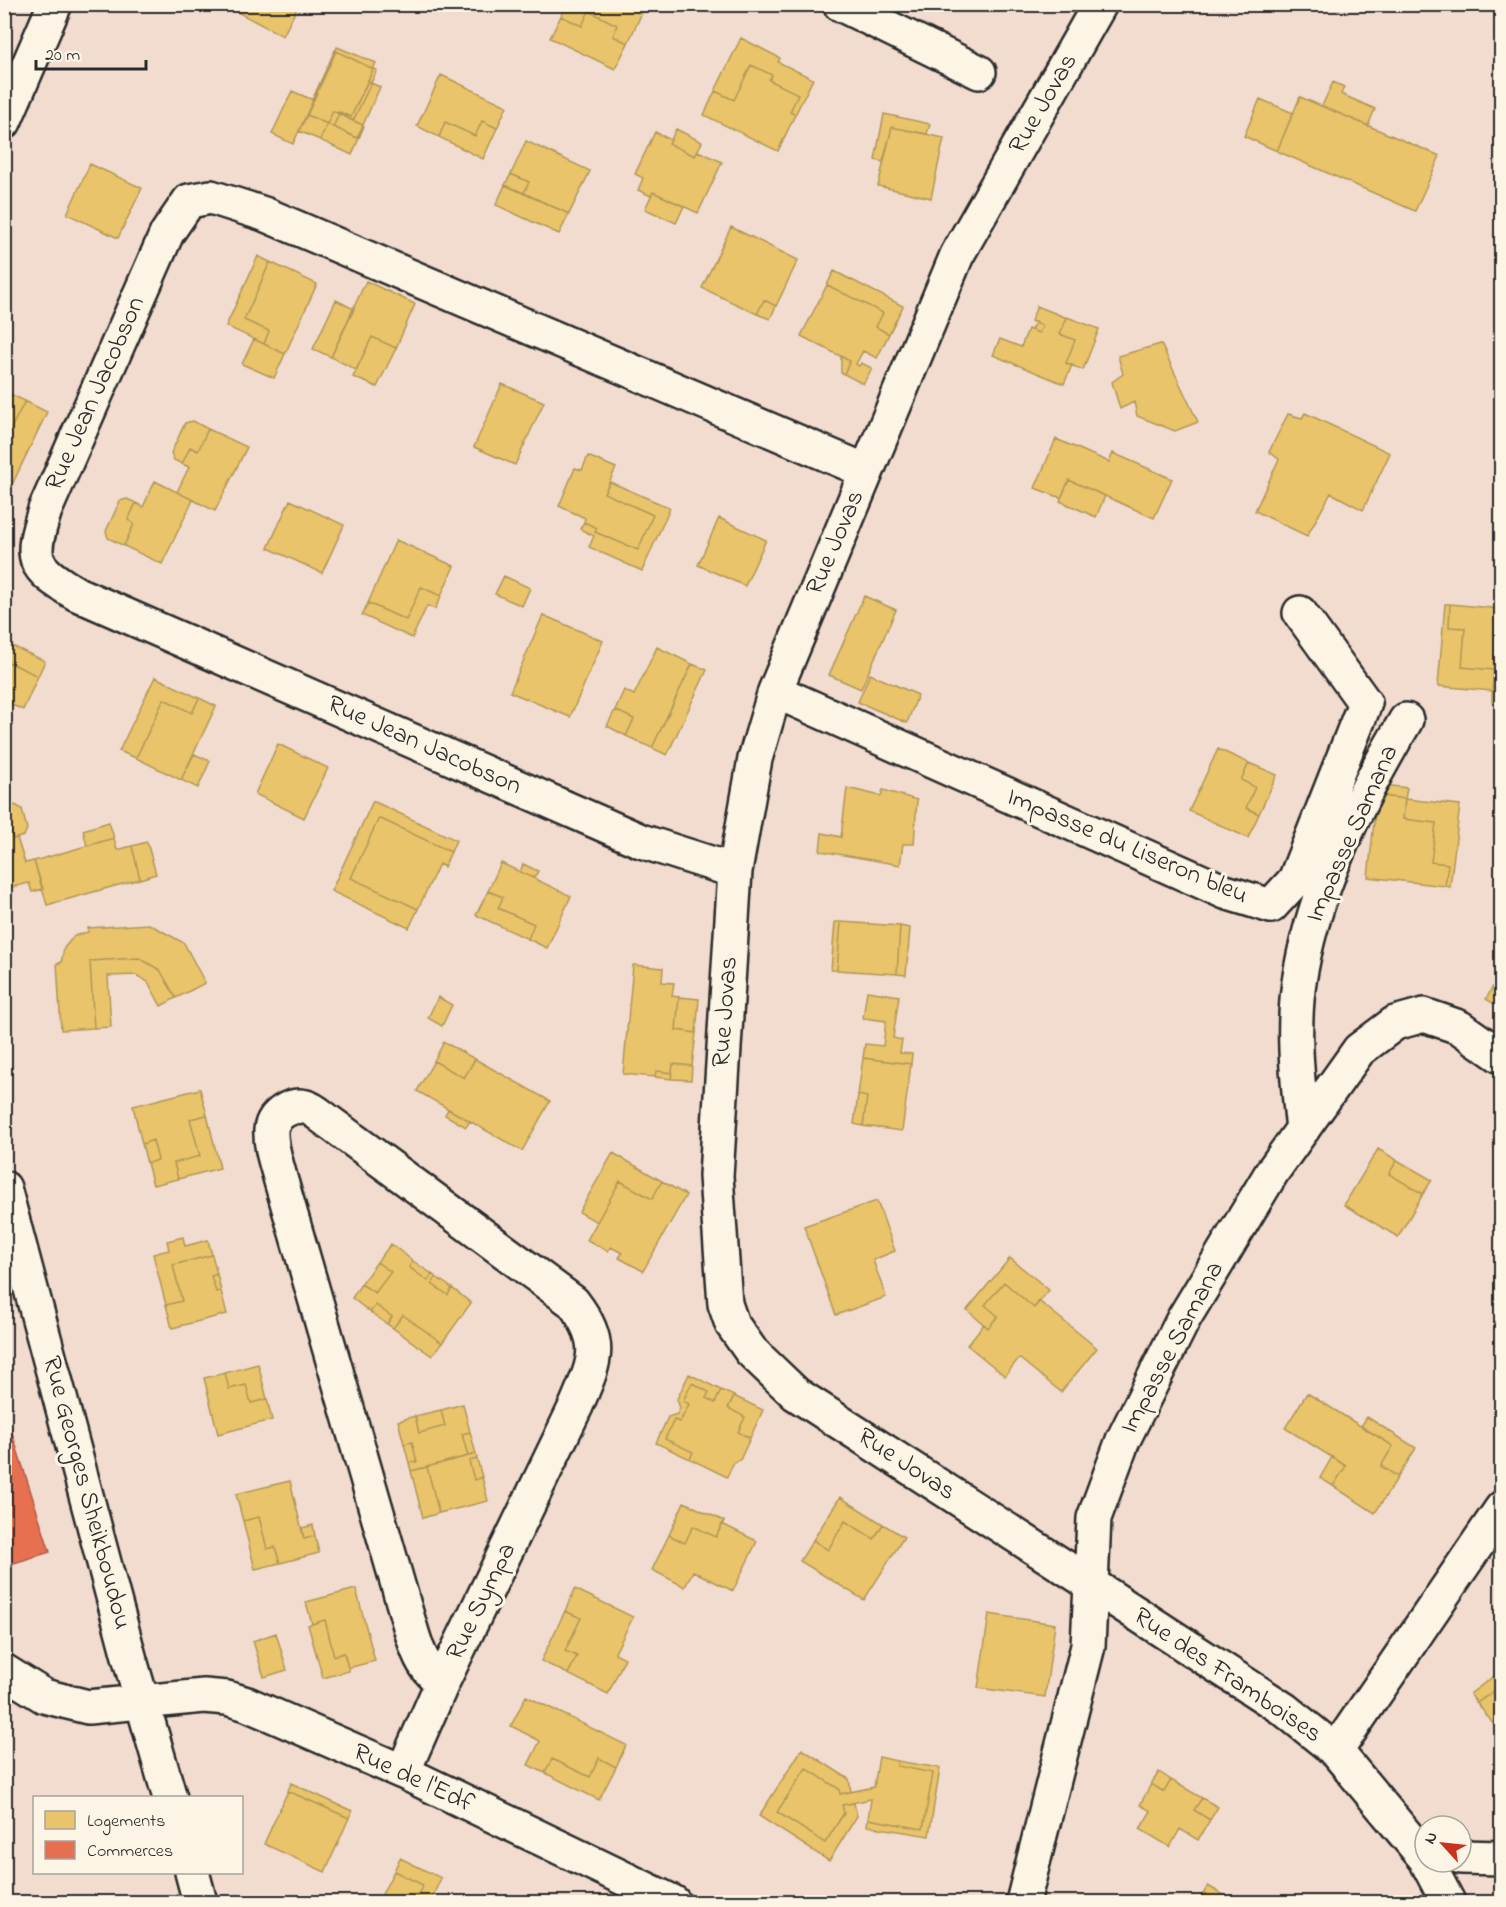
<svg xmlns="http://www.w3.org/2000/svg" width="1506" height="1907" font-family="'Indie Flower',sans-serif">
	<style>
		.homes { fill: #e9c46a; stroke: #b09657; stroke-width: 1.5 }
		.shops { fill: #e76f51; stroke: #af5b46; stroke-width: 1.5 }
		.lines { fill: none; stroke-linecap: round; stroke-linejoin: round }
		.minor-casing { stroke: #2b2b2b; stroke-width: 38 }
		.tertiary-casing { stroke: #2b2b2b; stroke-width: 38 }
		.minor { stroke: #fcf5e5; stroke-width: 33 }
		.tertiary { stroke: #fcf5e5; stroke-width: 33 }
		.labels { text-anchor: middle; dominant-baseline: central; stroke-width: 6; stroke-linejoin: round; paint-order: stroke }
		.street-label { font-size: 26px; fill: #2b2b2b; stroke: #fcf5e5 }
	</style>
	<rect width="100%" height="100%" fill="#f2dcd0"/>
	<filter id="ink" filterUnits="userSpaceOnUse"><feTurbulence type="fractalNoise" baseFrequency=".0167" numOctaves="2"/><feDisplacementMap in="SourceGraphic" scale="12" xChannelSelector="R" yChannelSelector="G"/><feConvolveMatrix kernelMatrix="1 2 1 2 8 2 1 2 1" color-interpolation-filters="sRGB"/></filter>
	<g filter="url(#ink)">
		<path class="homes" d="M222,4H299L283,36Z
			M566,4H646L628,43L613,36L617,25L589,11L582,26L561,16Z
			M589,11L617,25L613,36L628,43L615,69L550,38L561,16L582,26Z
			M741,38L780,58L778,62L813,79L795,115L790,112L798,94L769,80L772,75L751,65L734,100L715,91Z
			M337,47L376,63L373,69L336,51Z
			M335,50L336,51L313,100H312Z
			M336,51L373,69L351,117L333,111L327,124L307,115Z
			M751,65L772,75L769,80L798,94L790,112L795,115L778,151L704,115L715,91L734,100Z
			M373,69L377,70L371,83L368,81Z
			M441,75L507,106L497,128L482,121L475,136L445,122L439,137L417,126Z
			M368,81L371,83L353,121L339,114L340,112L351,117Z
			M1333,82L1344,87L1341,94L1375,109L1368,126L1322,106Z
			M371,83L380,87L363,125L353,121Z
			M292,91L313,100L293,144L272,134Z
			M1300,97L1440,156L1415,211L1277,151Z
			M1260,99L1293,113L1277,151L1244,136Z
			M333,111L339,114L333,127L327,124Z
			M339,114L363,125L357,138L333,127Z
			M884,114L930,124L927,134L892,127L883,162L875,160Z
			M307,115L327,124L320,140L299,131Z
			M482,121L497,128L483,159L439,137L445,122L475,136Z
			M327,124L357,138L364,126L352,155L320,140Z
			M892,127L944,138L931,198L878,186Z
			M676,129L702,142L695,156L669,144Z
			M655,132L671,140L669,144L695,156L698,151L722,162L698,213L653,192L651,196L638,190L643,178L635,174Z
			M526,141L590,171L569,214L524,193L529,182L511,174Z
			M90,164L142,188L118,238L67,214Z
			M511,174L529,182L524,193L505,185Z
			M505,185L569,214L559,234L496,205Z
			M653,192L684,206L676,223L645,209Z
			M731,227L798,260L776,306L764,300L757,314L702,288Z
			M258,256L270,262L244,320L269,331L264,344L226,326Z
			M270,262L317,284L285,354L264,344L269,331L244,320Z
			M834,271L903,306L889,334L876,327L883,313L827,285Z
			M366,281L415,304L396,348L372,337L356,370L331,357Z
			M827,285L883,313L876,327L889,334L877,358L863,351L856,364L859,366L861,363L872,368L863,384L844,374L850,361L801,336Z
			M336,300L354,309L331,357L313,349Z
			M764,300L776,306L770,319L757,314Z
			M1037,306L1067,318L1060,334L1075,340L1066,363L1072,365L1064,384L993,355L1000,339L1021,347L1028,329L1039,333L1043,326L1031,321Z
			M1067,317L1099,329L1083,370L1066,363L1075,340L1060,334Z
			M1035,322L1043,326L1039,333L1031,330Z
			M372,337L396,348L377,387L353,377Z
			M254,339L285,354L274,378L242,364Z
			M1161,344L1198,422L1175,431L1137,416L1134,402L1120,409L1112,382L1123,374L1118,356Z
			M841,356L850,361L844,374L841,373Z
			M502,384L544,402L515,465L474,447Z
			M4,391L25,401L4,442Z
			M25,401L47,412L6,497L4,478L10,468L4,465V442Z
			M1305,413L1390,453L1363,510L1331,493L1307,536L1255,511L1279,459L1269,452L1288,414L1302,418Z
			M193,421L208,429L198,451L190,447L182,464L174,460L171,453L185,423Z
			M208,429L247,447L215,511L177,492L189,467L182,464L190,447L198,451Z
			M1056,439L1109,462L1113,453L1172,479L1154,518L1069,480L1061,498L1035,488Z
			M588,456L616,468L604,493L653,515L638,550L595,532L597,528L584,522L585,518L559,506L575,468L582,470Z
			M4,465L10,468L4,478Z
			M1069,480L1105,496L1096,517L1060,501Z
			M155,481L193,500L162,564L124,546L134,524L128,520L136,503L143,507Z
			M610,482L670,508L642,571L589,547L594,536L580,529L584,522L597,528L595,532L638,550L653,515L604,493Z
			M127,499L136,503L128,520L134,524L124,546L108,538L106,531L120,501Z
			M290,500L344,525L322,573L268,548Z
			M719,518L766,540L745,586L698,565Z
			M396,540L454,566L441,596L421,587L406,620L368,603Z
			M504,576L530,588L522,606L495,594Z
			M421,587L441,596L435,609L427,606L412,638L362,615L368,603L406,620Z
			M864,596L896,610L861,689L829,675Z
			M1445,604H1450L1449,627L1465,628L1462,667L1494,670L1492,691L1438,686Z
			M1450,604L1502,609V692L1492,691L1494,670L1462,667L1465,628L1449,627Z
			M543,615L603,641L570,717L510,692Z
			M4,642L10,645L4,657Z
			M10,645L45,661L38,676L4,660Z
			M657,647L692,664L652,748L626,736L634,719L615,710L624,690L634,695Z
			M4,660L38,676L23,710L4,701Z
			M692,664L707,670L667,755L652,748Z
			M870,674L918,695L907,723L858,702Z
			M155,677L199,698L192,713L164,699L136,758L119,751Z
			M1492,691L1502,692V703L1492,702Z
			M199,698L216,706L181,780L136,758L164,699L192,713Z
			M615,710L634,719L626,736L607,726Z
			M278,744L328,768L304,818L255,794Z
			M1218,749L1249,763L1241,780L1255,787L1246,808L1259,814L1248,838L1189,811Z
			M194,754L210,761L198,788L181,780Z
			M1249,763L1277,775L1259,814L1246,808L1255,787L1241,780Z
			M1384,785L1407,788L1405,799L1382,796Z
			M847,788L881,796L883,790L917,800L914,844H903L900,865L820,851L822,833L841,837Z
			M1377,795L1405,799L1403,819L1436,823L1431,862L1448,864L1445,886L1368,877Z
			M1405,799L1460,805L1450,887L1445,886L1448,864L1431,862L1436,823L1403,819Z
			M373,801L456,840L451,852L379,818L351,878L418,909L409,928L331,891Z
			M15,805L22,809L27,829L24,836L13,839L4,809Z
			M4,809L13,839L17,838L25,863L34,861L43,889L32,892L29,883L4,889Z
			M379,818L451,852L444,867L439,864L418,909L351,878Z
			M109,822L114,838L87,846L83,830Z
			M114,838L117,850L132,846L140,879L47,905L34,861Z
			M147,842L156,874L140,879L132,846Z
			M501,863L571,896L547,948L528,939L534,924L498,908L503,897L488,891Z
			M523,864L538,871L534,878L520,872Z
			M488,891L503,897L498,908L534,924L528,939L476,915Z
			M835,922H841L837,970H831Z
			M841,922L900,926L897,974L837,970Z
			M149,924L184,943L205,983L176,998L160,970L139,958L90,961L94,1028L61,1030L57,963H61L64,948L74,936L88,932V928Z
			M900,926L910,928L906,975L897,974Z
			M139,958L160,970L176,998L161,1006L148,982L136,975L108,976L111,1027L94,1028L90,961Z
			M633,965L663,968L662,982L674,983L672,996L679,997L676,1030L696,1033L692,1066L673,1064L672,1073L656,1071L655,1077L623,1074Z
			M1502,972V985L1496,981Z
			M1496,981L1502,985V999L1498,1006L1486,999Z
			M867,991L899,996L893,1038L902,1040L900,1053L912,1054L911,1064L863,1058L865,1044L883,1046L886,1021L863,1018Z
			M438,997L452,1005L442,1026L428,1018Z
			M679,997L699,999L696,1033L676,1030Z
			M444,1042L475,1059L464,1078L434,1061Z
			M863,1058L911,1064L902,1131L863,1126L867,1097L858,1095Z
			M475,1059L550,1101L522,1151L417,1091L434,1061L464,1078Z
			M673,1064L692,1066L691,1080L671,1079Z
			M656,1071L672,1073L671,1079L655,1077Z
			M200,1089L207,1115L190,1119L200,1156L174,1163L178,1179L153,1185L147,1163L158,1160L153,1140L142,1144L133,1106Z
			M858,1095L867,1097L863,1126L854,1124Z
			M448,1109L470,1121L466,1127L445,1115Z
			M207,1115L220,1168L178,1179L174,1163L200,1156L190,1119Z
			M153,1140L158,1160L147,1163L142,1144Z
			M1378,1149L1397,1160L1389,1174L1423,1194L1398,1237L1344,1205Z
			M613,1153L662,1181L652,1199L620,1181L597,1222L579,1212Z
			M1397,1160L1432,1180L1423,1194L1389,1174Z
			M620,1181L652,1199L662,1181L686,1195L643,1271L619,1258L622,1253L611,1247L608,1251L587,1240Z
			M877,1201L895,1251L873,1260L886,1297L836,1315L804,1226Z
			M183,1237L185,1246L208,1240L212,1255L173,1265L182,1301L166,1305L153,1254L169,1250L167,1241Z
			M391,1244L413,1261L409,1267L428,1281L432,1274L436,1277L432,1284L448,1295L452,1288L471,1303L442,1343L403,1315L393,1328L387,1324L392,1317L376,1305L370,1312L352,1298L361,1284L375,1293L391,1272L377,1262Z
			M212,1255L217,1274L211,1276L216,1292L221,1291L227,1314L172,1328L166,1305L182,1301L173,1265Z
			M1010,1258L1049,1290L1034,1308L1004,1282L985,1305L998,1316L988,1328L967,1310Z
			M413,1261L432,1274L428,1281L409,1267Z
			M377,1262L391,1272L375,1293L361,1284Z
			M217,1274L221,1291L216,1292L211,1276Z
			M436,1277L452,1288L448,1295L432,1284Z
			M1004,1282L1034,1308L1039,1301L1097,1348L1061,1392L1019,1358L1005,1376L967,1345L984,1324L988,1328L998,1316L985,1305Z
			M376,1305L392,1317L387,1324L370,1312Z
			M403,1315L442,1343L432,1356L393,1328Z
			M258,1364L267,1399L251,1403L246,1385L229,1389L225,1373Z
			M225,1373L229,1389L246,1385L251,1403L267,1399L272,1420L218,1434L204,1378Z
			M689,1374L721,1390L715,1403L706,1398L709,1392L692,1383L683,1401L689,1404L680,1422L674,1420L665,1439L693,1452L690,1459L656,1443L668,1417L677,1414L680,1408L677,1399Z
			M692,1383L709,1392L706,1398L715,1403L721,1390L734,1396L728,1408L745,1417L738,1432L750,1438L740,1460L734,1462L727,1477L690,1459L693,1452L665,1439L674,1420L680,1422L689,1404L683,1401Z
			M1307,1393L1393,1446L1381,1466L1398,1477L1375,1513L1333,1486L1346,1466L1285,1428Z
			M734,1396L763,1410L750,1438L738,1432L745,1417L728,1408Z
			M463,1404L470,1432L462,1434L468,1456L411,1471L409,1463L417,1462L412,1442L404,1444L398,1421L415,1416L419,1433L445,1426L441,1410Z
			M441,1410L445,1426L419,1433L415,1416Z
			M1367,1417L1416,1448L1398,1477L1381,1466L1393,1446L1361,1426Z
			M470,1432L476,1454L468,1456L462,1434Z
			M412,1442L417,1462L409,1463L404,1444Z
			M476,1454L477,1459L469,1461L474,1480L482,1477L488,1501L439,1513L427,1467Z
			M1332,1457L1346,1466L1333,1486L1320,1478Z
			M477,1459L482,1477L474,1480L469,1461Z
			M427,1467L439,1513L423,1518L411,1471Z
			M290,1481L304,1539L315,1536L319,1553L280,1563L275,1547L267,1549L259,1517L243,1521L236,1494Z
			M840,1497L883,1524L874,1539L845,1521L828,1550L813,1540Z
			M684,1502L724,1521L716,1537L693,1526L685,1543L669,1535Z
			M259,1517L267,1549L275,1547L280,1563L255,1569L243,1521Z
			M845,1521L874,1539L883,1524L904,1537L864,1600L800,1561L813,1540L828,1550Z
			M722,1524L757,1541L733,1591L693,1571L685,1587L652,1570L669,1535L685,1543L693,1526L716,1537Z
			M313,1525L315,1536L304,1539L302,1528Z
			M356,1589L375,1661L348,1668L344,1653L334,1656L325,1620L312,1624L306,1602Z
			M575,1589L633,1617L615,1653L625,1658L608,1694L568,1674L577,1656L565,1651L581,1618L565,1611Z
			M565,1611L581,1618L565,1651L577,1656L568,1674L541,1661Z
			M989,1614L1055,1624L1045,1697L978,1688Z
			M325,1620L334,1656L344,1653L349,1671L323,1678L308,1625Z
			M276,1633L287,1670L264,1677L253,1641Z
			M1502,1670V1685L1477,1703L1470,1694Z
			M1502,1685V1735L1477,1703Z
			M526,1696L626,1745L616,1767L599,1758L590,1777L552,1759L545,1773L528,1765L540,1741L511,1726Z
			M802,1749L849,1779L851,1792L840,1794L839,1789L806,1768L777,1812L825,1843L844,1813L842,1805L854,1803L857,1816L829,1861L759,1816Z
			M879,1757L897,1761V1766L933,1773L923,1829L868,1819L871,1799L842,1805L844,1813L825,1843L777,1812L806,1768L839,1789L840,1794L874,1787Z
			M599,1758L616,1767L599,1800L545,1773L552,1759L590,1777Z
			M897,1761L940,1768L929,1836L867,1826L868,1819L923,1829L933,1773L897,1766Z
			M1159,1772L1171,1780L1164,1792L1151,1784Z
			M1171,1780L1202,1798L1194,1810L1210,1820L1198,1840L1180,1829L1170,1847L1140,1829L1151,1811L1140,1805L1151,1784L1164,1792Z
			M291,1783L352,1811L349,1818L288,1791Z
			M288,1791L349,1818L325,1872L264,1844Z
			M1202,1798L1218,1807L1210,1820L1194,1810Z
			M400,1858L441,1878L430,1902H414L423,1885L394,1871Z
			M394,1871L423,1885L414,1902H378Z
			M1208,1886L1222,1894L1217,1902H1198Z
			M1222,1894L1236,1902H1217Z"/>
		<path class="shops" d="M4,1408L50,1552L4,1566Z"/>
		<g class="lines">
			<g class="minor-casing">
				<path id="minor" d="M840,4L979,72
					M775,691L1225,892L1271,906L1295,880L1365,703L1300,613
					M735,871L641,841L77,594C31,567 29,560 45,510L167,233L189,201L211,197L264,214L866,471
					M1303,1129C1297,1077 1291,1023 1301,970C1317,882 1361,796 1406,720
					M4,1671L44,1696L88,1707L204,1696L227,1698L247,1704L403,1772L673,1902
					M1336,1751L1502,1508
					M403,1772L443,1681L576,1406C595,1361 605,1344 573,1302L329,1122C322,1117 314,1109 306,1107C291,1103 272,1115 271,1130C270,1147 277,1165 281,1181L407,1616C414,1639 420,1670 443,1681
					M1461,1857L1502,1858
					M1425,1858L1336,1751L1285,1710L1091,1584L1094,1518L1123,1440L1184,1318L1272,1172L1359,1050L1395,1023L1424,1015L1459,1027L1502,1057
					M1427,1862L1448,1902
					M1023,1902L1088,1646L1091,1584L796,1394L751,1351L732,1324L725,1304L716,1176L735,871L755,759L775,691L957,255L1100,4"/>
			</g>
			<g class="tertiary-casing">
				<path id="tertiary" d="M4,122L55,4
					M4,1188L130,1660L170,1798
					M192,1872L200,1902"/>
			</g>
			<use href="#minor" class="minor"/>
			<use href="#tertiary" class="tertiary"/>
		</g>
	</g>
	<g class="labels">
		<g class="street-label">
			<text transform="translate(1044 104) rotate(-60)">Rue Jovas</text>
			<text transform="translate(96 394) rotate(-66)">Rue Jean Jacobson</text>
			<text transform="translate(836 543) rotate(-67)">Rue Jovas</text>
			<text transform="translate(424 746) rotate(24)">Rue Jean Jacobson</text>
			<text transform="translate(1353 834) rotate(-66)">Impasse Samana</text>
			<text transform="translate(1127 847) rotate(23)">Impasse du Liseron bleu</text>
			<text transform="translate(726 1012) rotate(-86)">Rue Jovas</text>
			<text transform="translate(1173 1348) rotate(-62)">Impasse Samana</text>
			<text transform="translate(906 1465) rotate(33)">Rue Jovas</text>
			<text transform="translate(86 1493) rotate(75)">Rue Georges Sheikboudou</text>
			<text transform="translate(482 1602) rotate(-64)">Rue Sympa</text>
			<text transform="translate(1227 1676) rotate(34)">Rue des Framboises</text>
			<text transform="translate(413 1779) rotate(25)">Rue de l'Edf</text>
		</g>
	</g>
	<rect width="1506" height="1907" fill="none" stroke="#fcf5e5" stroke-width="24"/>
	<rect x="12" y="12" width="1482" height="1883" fill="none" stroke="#2b2b2b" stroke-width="2" filter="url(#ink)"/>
	<rect x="33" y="1796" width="210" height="78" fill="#fcf5e5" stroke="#a8a49b" stroke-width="1.5"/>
	<rect x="45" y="1811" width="30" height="18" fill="#e9c46a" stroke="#a8a49b" stroke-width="1.5"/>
	<text x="87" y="1826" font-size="18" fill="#2b2b2b">Logements</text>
	<rect x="45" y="1841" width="30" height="18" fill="#e76f51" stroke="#a8a49b" stroke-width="1.5"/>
	<text x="87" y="1856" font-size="18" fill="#2b2b2b">Commerces</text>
	<g transform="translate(1443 1844) rotate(297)"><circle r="28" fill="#fcf5e5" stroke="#a8a49b" stroke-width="1.5"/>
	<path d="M0-4.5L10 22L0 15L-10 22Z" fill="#c8321e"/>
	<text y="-9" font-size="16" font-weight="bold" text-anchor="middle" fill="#2b2b2b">N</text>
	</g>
	<path d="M36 60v9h110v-9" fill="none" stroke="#2b2b2b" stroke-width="3"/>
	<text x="45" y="60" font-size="18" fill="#2b2b2b" stroke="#fcf5e5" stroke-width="4.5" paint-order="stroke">20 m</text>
</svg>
